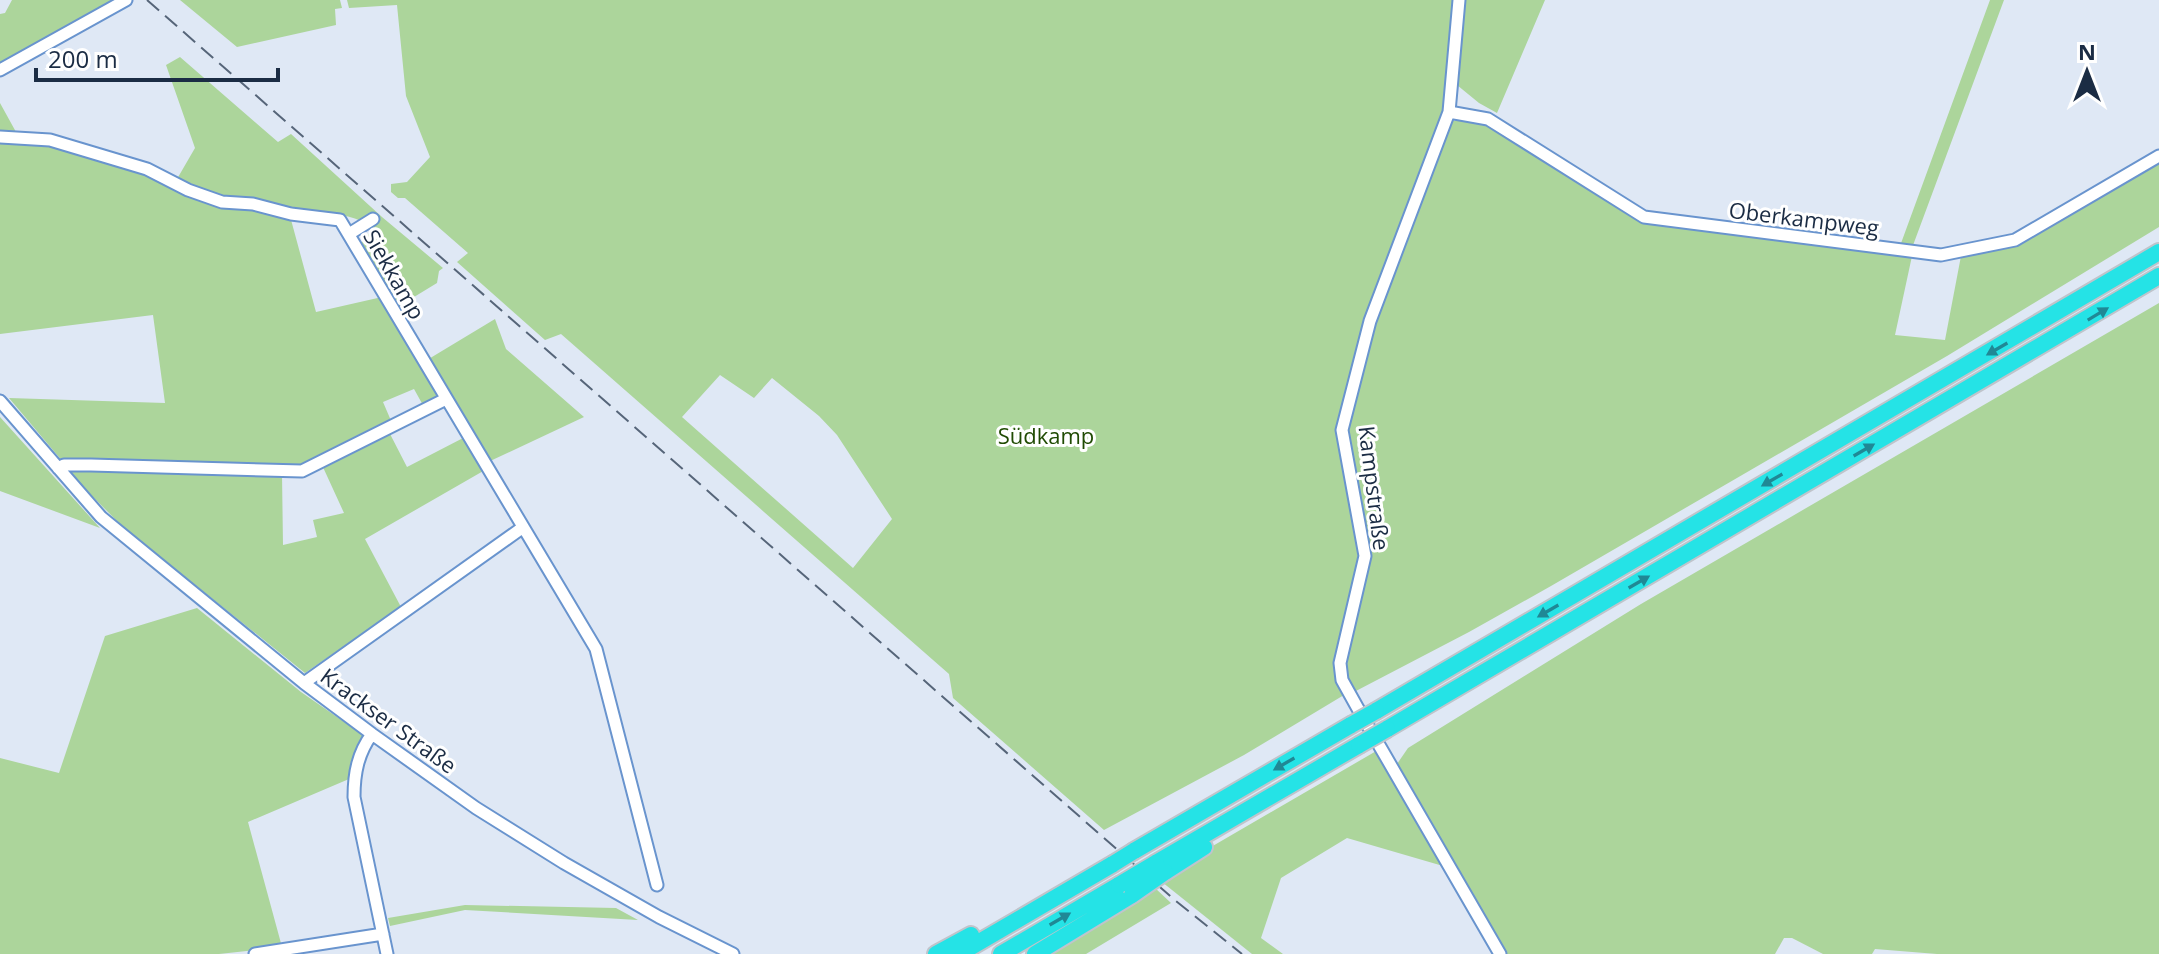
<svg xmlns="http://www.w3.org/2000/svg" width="2159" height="954" font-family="'Open Sans',sans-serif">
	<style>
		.green { fill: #acd59b; fill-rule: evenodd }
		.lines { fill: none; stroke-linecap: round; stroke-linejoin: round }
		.minor-casing { stroke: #6994ce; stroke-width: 15 }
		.highway-casing { stroke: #bfc4cb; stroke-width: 20 }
		.minor { stroke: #fff; stroke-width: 11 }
		.highway { stroke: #25e3e6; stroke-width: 16 }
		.rail { stroke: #566579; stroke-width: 2; stroke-dasharray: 16 8; stroke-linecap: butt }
		.highway-bridge-casing { stroke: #bfc4cb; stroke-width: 20; stroke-linecap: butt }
		.highway-bridge { stroke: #25e3e6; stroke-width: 16 }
		.oneway { fill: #208895 }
		.labels { text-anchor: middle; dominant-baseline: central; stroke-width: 6; stroke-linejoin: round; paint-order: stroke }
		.street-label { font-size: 22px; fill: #1b2c44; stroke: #fff }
		.park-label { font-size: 22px; fill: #204b03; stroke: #fff }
	</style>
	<rect width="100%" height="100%" fill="#dfe8f5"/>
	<path class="green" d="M12,0H117L0,65V14L5,13Z
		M180,0H340L342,8L335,9L336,25L237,47Z
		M347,0H1456L1443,120L1339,431L1361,556L1336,664L1344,695L1244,755L1104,830L953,698L949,674L561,334L545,340L457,262L468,253L405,198H398L391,192V184L407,182L430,157L406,96L397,5L349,8ZM720,375L754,398L772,378L819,416L837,435L892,519L853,568L682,417Z
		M1463,0H1545L1497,113L1479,103L1457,85V59Z
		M1990,0H2004L1912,248L1900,246Z
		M180,57L278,142L291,134L382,217L443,268L439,271L437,283L396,308L359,246L373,228C351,211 315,212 290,216L316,312L382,297L442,398L424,407L414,389L383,402L392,423L302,469L63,462L9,398L165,403L153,315L0,334V103L16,132L53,137L177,179L195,148L166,65Z
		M1451,121H1484L1642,222L1912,256L1895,335L1945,340L1961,256L2017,244L2159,159V227L1947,356L1551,586L1469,632L1354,692L1347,680L1345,666L1369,557L1346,431L1373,326Z
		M2159,303V954H1937L1875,949L1872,954H1823L1792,938H1784L1775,954H1506L1397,764L1408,748L1641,604Z
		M495,319L506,349L584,417L488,462L427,360Z
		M0,417L100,528L0,491Z
		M389,432L407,467L465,437L485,470L365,539L401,607L305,673L123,527L86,490L68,468L282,474L283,545L317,537L313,520L344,513L322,465Z
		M197,608L301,692L363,735L351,761L349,779L248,822L282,947L219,954H0V758L59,773L105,636Z
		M1378,750L1386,771L1443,866L1347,838L1281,878L1261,938L1283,954H1252L1162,882L1211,847Z
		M1154,887L1171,903L1086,954H1053Z
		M465,905L616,908L638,920L465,910L390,926L388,918Z"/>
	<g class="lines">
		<g class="minor-casing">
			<path id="minor" d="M1459,0L1449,112L1370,321L1342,430L1365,556L1340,663L1342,680L1357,707L1500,954
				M0,70L126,0
				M1449,112L1488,119L1644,217L1941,255L2015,240L2159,156
				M0,137L50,140L147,169L188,190L222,202L253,204L291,214L340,220L596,649L657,885
				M349,234L373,219
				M0,401L101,517L304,683L372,734L476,808L564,863L659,917L733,954
				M58,468L64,465H91L302,471L446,399
				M304,683L522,528
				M372,734C358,753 354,773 354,797L387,954
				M255,954L383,934"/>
		</g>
		<g class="highway-casing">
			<path id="highway" d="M1376,711L2159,252
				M1387,729L2159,276
				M1134,851L1351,725
				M1156,863L1359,745
				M1165,872L1204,847
				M936,954L971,935
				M959,954L1113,864
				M1001,954L1119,885
				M1035,954L1132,895"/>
		</g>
		<use href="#minor" class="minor"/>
		<use href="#highway" class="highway"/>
		<path class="rail" d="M147,0L1176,901L1242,954"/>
		<g class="highway-bridge-casing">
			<path id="highway-bridge" d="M1351,725L1376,711
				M1359,745L1387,729
				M1113,864L1134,851
				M1119,885L1156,863
				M1132,895L1165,872"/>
		</g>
		<use href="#highway-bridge" class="highway-bridge"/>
	</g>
	<defs><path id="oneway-solid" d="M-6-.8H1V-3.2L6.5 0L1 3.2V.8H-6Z" transform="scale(2)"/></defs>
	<g class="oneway">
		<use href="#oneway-solid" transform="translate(2098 314) rotate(-31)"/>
		<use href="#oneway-solid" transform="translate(1997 349) rotate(150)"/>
		<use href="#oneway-solid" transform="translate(1864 450) rotate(-30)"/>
		<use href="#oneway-solid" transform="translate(1772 480) rotate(150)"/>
		<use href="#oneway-solid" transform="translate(1639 582) rotate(-30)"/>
		<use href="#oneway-solid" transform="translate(1548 611) rotate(150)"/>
		<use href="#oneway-solid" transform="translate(1284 764) rotate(150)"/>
		<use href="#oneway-solid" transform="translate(1060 919) rotate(-30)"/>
	</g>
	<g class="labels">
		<g class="street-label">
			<text transform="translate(1804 218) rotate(7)">Oberkampweg</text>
			<text transform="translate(395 274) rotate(60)">Siekkamp</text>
			<text transform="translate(1375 488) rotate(83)">Kampstraße</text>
			<text transform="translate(389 720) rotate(36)">Krackser Straße</text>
		</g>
		<g class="park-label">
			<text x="1046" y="435">Südkamp</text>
		</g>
	</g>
	<g transform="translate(2087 72)" stroke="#ffffff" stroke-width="6" paint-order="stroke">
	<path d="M0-6L14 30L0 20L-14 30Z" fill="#1b2c44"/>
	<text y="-12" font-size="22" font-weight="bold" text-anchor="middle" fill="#1b2c44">N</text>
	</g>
	<path d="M36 68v12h242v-12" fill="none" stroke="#1b2c44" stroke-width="4"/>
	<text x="48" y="68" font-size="24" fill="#1b2c44" stroke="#ffffff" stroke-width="6" paint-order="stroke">200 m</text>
</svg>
